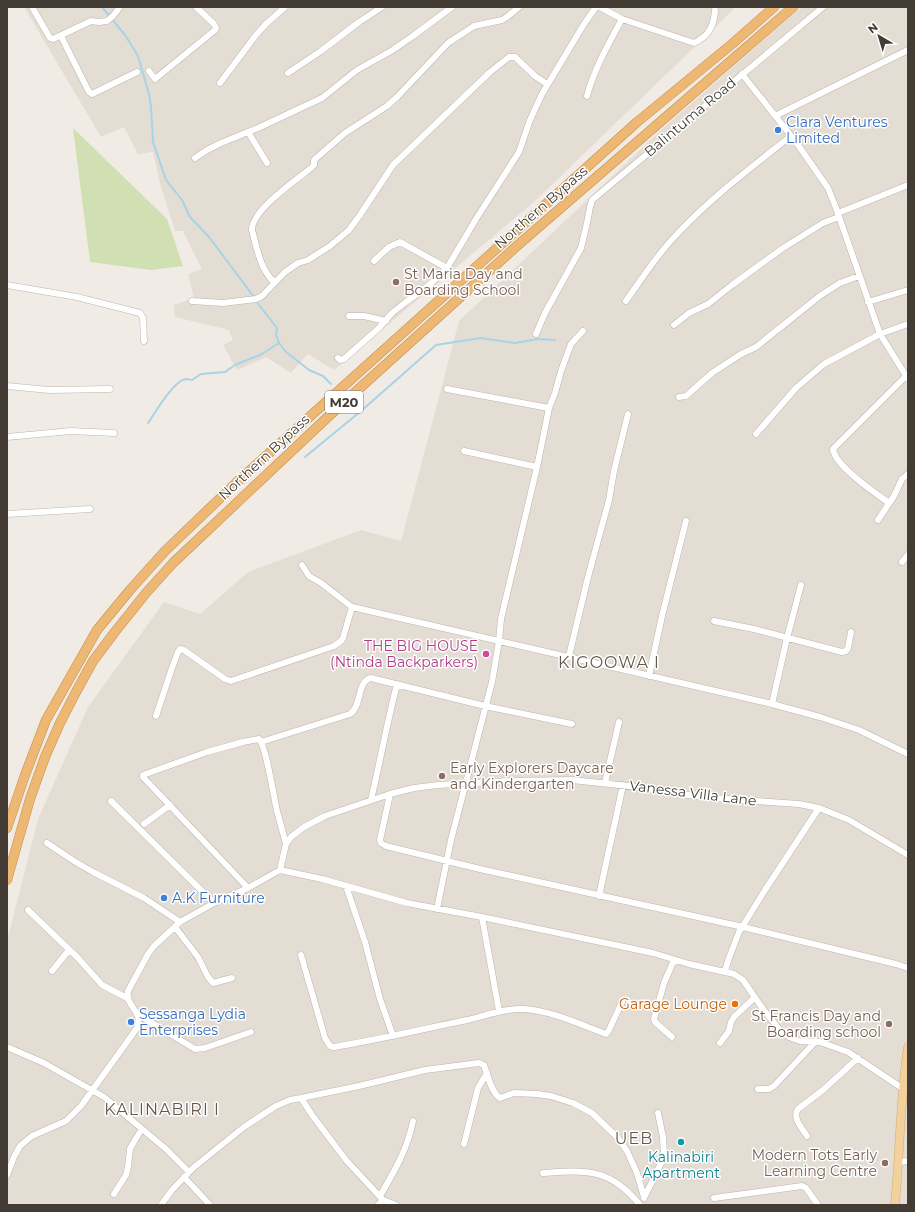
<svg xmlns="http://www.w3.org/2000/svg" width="915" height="1212" font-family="Montserrat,sans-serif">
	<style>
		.residential { fill: #e4ddd4 }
		.green { fill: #d0e0b2 }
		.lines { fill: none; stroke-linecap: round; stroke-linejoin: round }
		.stream { stroke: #a7d3e7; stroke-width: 2 }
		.minor-casing { stroke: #bdb5ac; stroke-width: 7 }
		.major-casing { stroke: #d5ab6e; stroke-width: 9 }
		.highway-casing { stroke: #ca8b45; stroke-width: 10 }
		.minor { stroke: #fff; stroke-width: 6 }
		.major { stroke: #f2d19c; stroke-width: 8 }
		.highway { stroke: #edb873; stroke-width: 9 }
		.shop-dot { fill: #3f7fe0; stroke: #fff; stroke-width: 1.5 }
		.education-dot { fill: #8d6e63; stroke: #fff; stroke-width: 1.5 }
		.hotel-dot { fill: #d1479c; stroke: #fff; stroke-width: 1.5 }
		.food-dot { fill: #e8710a; stroke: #fff; stroke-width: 1.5 }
		.culture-dot { fill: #0f9aa8; stroke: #fff; stroke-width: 1.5 }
		.labels { text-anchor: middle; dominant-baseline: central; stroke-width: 3; stroke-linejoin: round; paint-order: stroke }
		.shield { fill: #fff; stroke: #7b7672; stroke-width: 1 }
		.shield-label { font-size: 13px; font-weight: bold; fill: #423c35 }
		.street-label { font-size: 14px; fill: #423c35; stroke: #fff }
		.shop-label { font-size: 14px; fill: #366cbe; stroke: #fff; text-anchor: start }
		.education-label { font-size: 14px; fill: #785e54; stroke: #fff; text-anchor: start }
		.hotel-label { font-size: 14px; fill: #b23c85; stroke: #fff; text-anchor: end }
		.food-label { font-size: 14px; fill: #c56008; stroke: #fff; text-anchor: end }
		.culture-label { font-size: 14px; fill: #0d838f; stroke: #fff }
		.quarter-label { font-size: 16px; letter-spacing: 1px; fill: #63584e; stroke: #fff }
	</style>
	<rect width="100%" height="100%" fill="#f0ece5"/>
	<path class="residential" d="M24,7H736L534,202L334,370L308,354L291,373L266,357L237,370L223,345L233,340L229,330L175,317L174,305L194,298L188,274L202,269L183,231H175L161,187L153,152L138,154L124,127L101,137Z
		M801,7H908V1205H7V941L38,819L88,707L164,602L200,614L248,572L361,530L401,541L459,321L660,131Z"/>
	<path class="green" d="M73,128L167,219L183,266L151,270L90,262Z"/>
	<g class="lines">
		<path class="stream" d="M102,7L125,35L138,56L149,94L151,107L153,142L166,180L182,200L190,217L209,237L254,297
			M256,301L277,328L276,335L279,343L286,352L309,370L323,376L331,384
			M358,408L361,411
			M148,423C155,413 174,380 186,379C188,379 191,380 192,380L201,374L225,372L235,365L262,354L279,343
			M305,457L361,411L436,345L480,338L515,343L538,339L555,340"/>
		<g class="minor-casing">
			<path id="minor" d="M32,7L50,38L53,39L91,21L99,22L107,21L113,16L120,7
				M600,7L622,19L694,43C709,36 714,26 715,10
				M61,36L89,92L92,94L137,72
				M149,71L155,79L215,30L216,28L214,24L196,7
				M288,73L321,51L359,22L382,7
				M742,74L796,142L828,188L836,208L880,334L908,379
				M220,83L256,35L266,24L285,7
				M587,96C594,69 609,43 622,19
				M775,116L908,50
				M248,132L267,163
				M195,158L207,150L221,143L258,128L322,98L357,70L391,51L413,36L452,7
				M838,213L908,185
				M374,261L389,247L400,242L447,268L476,219L519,152L530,120L542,94L584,24L596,7
				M274,282C260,269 257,248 252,230C251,211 297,179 311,168L314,165V160L345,133L387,106L397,97L448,43L474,26L502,20L507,17L519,7
				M7,285L77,297L140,313L143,318L144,341
				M192,301L223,303L256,299L262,296L285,272L298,263L308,260L330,246L349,230L360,215L393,165L489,73L509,57H515L535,76L547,84
				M626,301C643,277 659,252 680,231C713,196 753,166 791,136
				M868,302L908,290
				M349,316H364L386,321
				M674,325L689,313L708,304L732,285L783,248L823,223L839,217
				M536,334L545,313L581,248L587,223L590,207L592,200L598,195L823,7
				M338,358L340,360L344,359L379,328L392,313L406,302L428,286L447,268
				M7,386L49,390L110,389
				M447,389L549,408
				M679,397L686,396L712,373L741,354L756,347L821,295L840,283L859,276
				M756,434L796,388L824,364L880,334L908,324
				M7,437L71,431L114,433
				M464,451L537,467
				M889,503C875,493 834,465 833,449L906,376
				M7,514L90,509
				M878,520L894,496L902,479L908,474
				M902,562L908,555
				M302,565L309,576L321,583L352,607
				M714,621L754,629L842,652L846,651L848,648L851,632
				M569,656L588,577L609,500L614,471L628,414
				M649,676L662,616L686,521
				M772,704L787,638L801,585
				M156,716L172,668L178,652L180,649L184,650L225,679L231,681L334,646L341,641L343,638L352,607L772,704L820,717L859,730L908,754
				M261,742L350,714C362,707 357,680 371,678L485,706L572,724
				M605,783L619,722
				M390,794L380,840L381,843L386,846L480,869L743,927L896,964L908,968
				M371,800C380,762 387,723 397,684
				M111,801L214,903
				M144,824L170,805
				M47,843L74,861L93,872L144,898L180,922
				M280,870L322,879L407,903L482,917L653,953L689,964L734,974L743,980L763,1009L779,1029L789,1037L800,1041L820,1042L848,1052L902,1088
				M346,886L365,942L380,999L393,1036
				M248,888L143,777V775L207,752L243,742L259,739C266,746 274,798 277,811C280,822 283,833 286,844
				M599,896L623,785
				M437,909L451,840L492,682L499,641L501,619L537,467L549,408L555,393L561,371L571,344L583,331
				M28,910L78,958L102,985L127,998
				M482,917L499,1011
				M175,927L198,957L208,977L213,983L232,978
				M301,955L325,1038L330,1046L334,1047C377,1040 419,1030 462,1021C483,1017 503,1008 524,1009C553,1011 579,1024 606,1034L609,1030L622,1002
				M52,971L69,950
				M725,971L729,958L739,932L765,890L819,808
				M137,1014L195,1049L205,1048L251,1032
				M672,1037L655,1022L654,1019L664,983L674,960
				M720,1043L729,1031L731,1022L734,1017L754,998
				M7,1047L44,1063L104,1097L166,1149L189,1172
				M758,1089H769L774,1086L816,1041
				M301,1098L312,1115L346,1160L383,1200
				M807,1136C802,1128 792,1118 798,1109L823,1090L858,1058
				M464,1144L478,1088L487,1073
				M899,1162L908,1161
				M543,1173C587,1170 610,1168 640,1205
				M7,1175L14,1157L20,1146L32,1136L66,1121L81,1106L137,1028C144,1011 125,1007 128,991L148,954L154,946L180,922L214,903L248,888L280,870L286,844L291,837L304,827L325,816L390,794L414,788L438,785L510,781L572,780L638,787L665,792L712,798L799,804L819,808L849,820L908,855
				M184,1177L210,1205
				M114,1194L126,1175L128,1167L130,1149L135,1140L142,1129
				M380,1196C394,1172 408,1148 413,1121
				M644,1198L664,1157L663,1137L658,1113
				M714,1198L802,1186L806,1188L818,1205
				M161,1205L172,1190L193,1168L244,1127L276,1106L290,1100L301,1098L359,1086L425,1070L479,1063L484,1065C487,1074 492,1094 500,1098L514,1093L537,1094L551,1096L573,1103L592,1113L618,1138L627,1151L637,1173L644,1197
				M378,1205L383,1200L396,1205"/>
		</g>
		<g class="major-casing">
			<path id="major" d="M895,1205C900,1152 900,1099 908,1047"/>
		</g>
		<g class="highway-casing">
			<path id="highway" d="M7,828L25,775L46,720L97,630L130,590L165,551L236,483L636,123L732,44L774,7
				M7,880L30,799L45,757L60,723L76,692L93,661L114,633L146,593L173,563L331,414L518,245L793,7"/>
		</g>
		<use href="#minor" class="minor"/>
		<use href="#major" class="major"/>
		<use href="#highway" class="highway"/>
	</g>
	<g class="shop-dot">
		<circle cx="778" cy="130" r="4"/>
		<circle cx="164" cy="898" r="4"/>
		<circle cx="131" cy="1022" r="4"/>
	</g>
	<g class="education-dot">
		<circle cx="396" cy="282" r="4"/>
		<circle cx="442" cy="776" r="4"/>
		<circle cx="889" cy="1024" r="4"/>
		<circle cx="885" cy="1163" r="4"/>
	</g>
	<circle class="hotel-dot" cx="486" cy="654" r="4"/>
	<circle class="food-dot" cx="735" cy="1004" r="4"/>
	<circle class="culture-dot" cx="681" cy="1142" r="4"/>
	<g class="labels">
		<rect class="shield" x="325" y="391" width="38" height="22" rx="3"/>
		<g class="shield-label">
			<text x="344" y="402">M20</text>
		</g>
		<g class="street-label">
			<text transform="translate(690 117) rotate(-40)">Balintuma Road</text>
			<text transform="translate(541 207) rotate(-41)">Northern Bypass</text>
			<text transform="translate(264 457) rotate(-43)">Northern Bypass</text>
			<text transform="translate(693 793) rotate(7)">Vanessa Villa Lane</text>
		</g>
		<g class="shop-label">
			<text x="786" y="122">Clara Ventures<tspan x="786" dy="16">Limited</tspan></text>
			<text x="172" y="898">A.K Furniture</text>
			<text x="139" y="1014">Sessanga Lydia<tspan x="139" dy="16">Enterprises</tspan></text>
		</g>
		<g class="education-label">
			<text x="404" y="274">St Maria Day and<tspan x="404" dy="16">Boarding School</tspan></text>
			<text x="450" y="768">Early Explorers Daycare<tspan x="450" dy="16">and Kindergarten</tspan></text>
			<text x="881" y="1016" text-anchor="end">St Francis Day and<tspan x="881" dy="16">Boarding school</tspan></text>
			<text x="877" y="1155" text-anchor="end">Modern Tots Early<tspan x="877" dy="16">Learning Centre</tspan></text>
		</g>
		<g class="hotel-label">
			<text x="478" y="646">THE BIG HOUSE<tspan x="478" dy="16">(Ntinda Backparkers)</tspan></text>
		</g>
		<g class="food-label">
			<text x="727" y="1004">Garage Lounge</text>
		</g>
		<g class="culture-label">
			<text x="681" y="1157">Kalinabiri<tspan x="681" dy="16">Apartment</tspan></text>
		</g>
		<g class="quarter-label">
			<text x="609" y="662">KIGOOWA I</text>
			<text x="162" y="1109">KALINABIRI I</text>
			<text x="634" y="1138">UEB</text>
		</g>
	</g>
	<rect width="915" height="1212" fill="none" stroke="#423c35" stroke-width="16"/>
	<g transform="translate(879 36) rotate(322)" stroke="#ffffff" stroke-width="3" paint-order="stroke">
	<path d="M0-3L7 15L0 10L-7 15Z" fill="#423c35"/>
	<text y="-6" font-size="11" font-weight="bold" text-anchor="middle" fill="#423c35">N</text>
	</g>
</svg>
